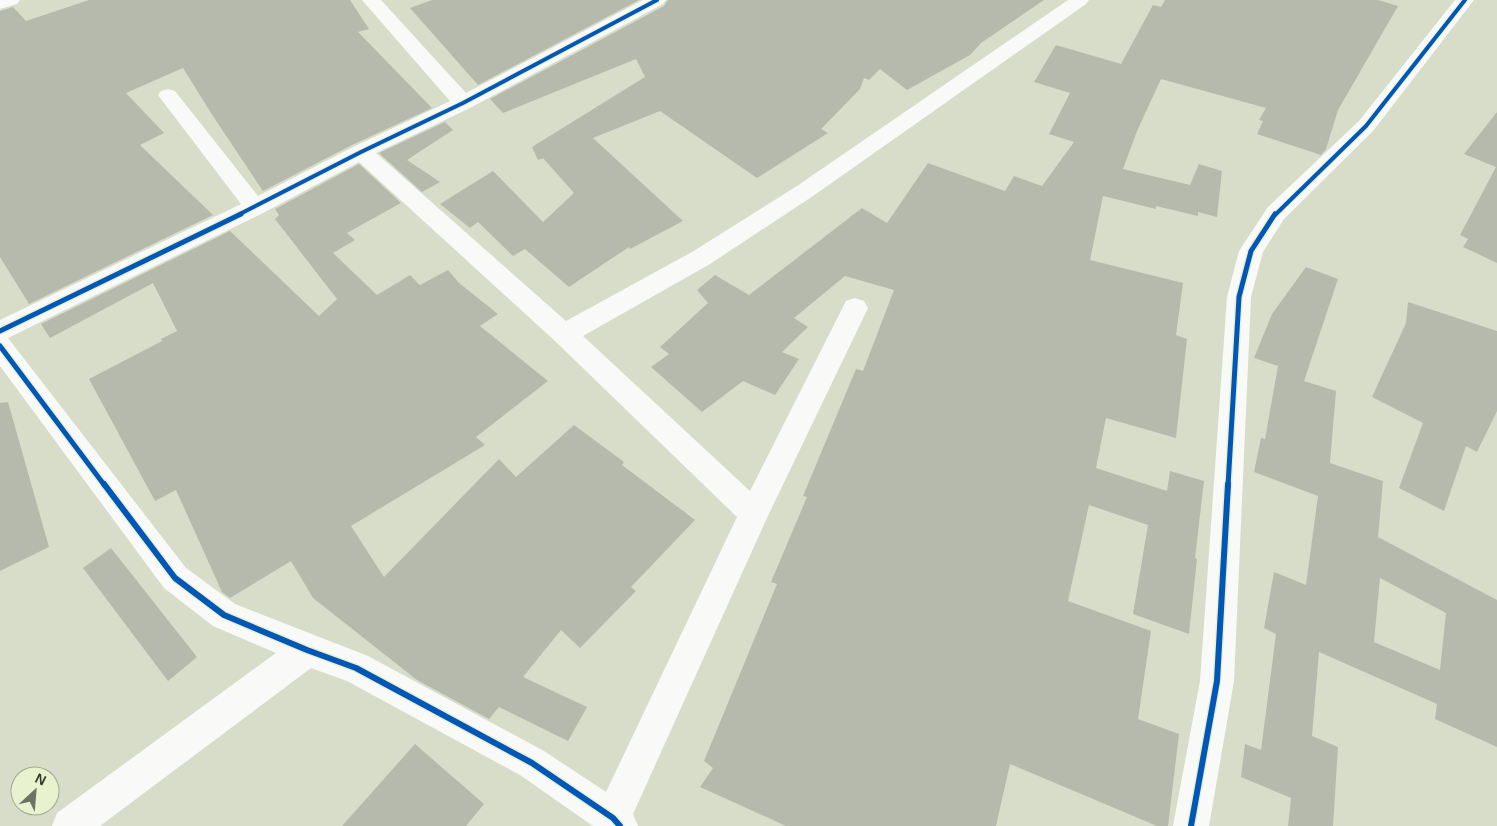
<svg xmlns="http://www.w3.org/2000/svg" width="1497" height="826" font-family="Helvetica,sans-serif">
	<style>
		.building { fill: #b6baac; fill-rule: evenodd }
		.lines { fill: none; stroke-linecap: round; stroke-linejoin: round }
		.minor { fill: #f9faf7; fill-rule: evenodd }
		.cycleway-far2-casing { stroke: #e8f2cf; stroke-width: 6 }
		.cycleway-far1-casing { stroke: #e8f2cf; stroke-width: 8 }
		.cycleway-casing { stroke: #e8f2cf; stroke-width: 9 }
		.cycleway-far2 { stroke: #0057b8; stroke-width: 4 }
		.cycleway-far1 { stroke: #0057b8; stroke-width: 5 }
		.cycleway { stroke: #0057b8; stroke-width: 6 }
	</style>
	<rect width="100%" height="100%" fill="#d8ddca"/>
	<path class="building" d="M89,0H350L369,29L358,32L432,108L352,145L263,191L211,113L183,68L126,93L164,133L140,145L213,215L29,304L0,257V11L13,7L26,21Z
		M432,0H639L478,85L410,8Z
		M668,0H1044L981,43L970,55L907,90L880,69L869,80L864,78L860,89L821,129L828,133L757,178L660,111L593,138L683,221L630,249L629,247L569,287L525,249L513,256L478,222L470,228L440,204L493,171L543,222L574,193L543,158L538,160L532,147L645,77L636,59L503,113L490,99L664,6Z
		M1165,0H1378L1398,6L1338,110L1326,149L1321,155L1257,134L1263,121L1259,120L1266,108L1161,79L1137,131L1123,169L1190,185L1199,164L1222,171L1217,217L1198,212V216L1156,206V209L1103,196L1090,260L1183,283L1176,335L1187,339L1176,438L1106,418L1096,468L1167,491L1170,471L1204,481L1195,558L1197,559L1189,634L1133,614L1148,525L1089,505L1068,601L1151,631L1138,719L1179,734L1168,826H1157L1010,764L996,826H786L700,787L713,768L704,761L777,584L771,582L807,497L803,496L856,369L863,371L894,290L845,276L794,318L808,327L782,352L799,359L775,395L743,381L702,412L651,367L669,354L660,347L708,303L697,290L715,275L749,295L862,208L887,223L928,163L1005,191L1014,176L1042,186L1074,142L1049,134L1070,93L1034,82L1056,45L1121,64L1153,5L1161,7Z
		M1497,112V263L1463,247L1468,239L1460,235L1496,167L1464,154Z
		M445,122L453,130L407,160L440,182L422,192L379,153Z
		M359,164L401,203L347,233L355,240L333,253L377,295L410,275L420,285L448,270L459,283L498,314L480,326L548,381L476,437L485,445L351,526L384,577L499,459L516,477L574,425L624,462L622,465L695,520L631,587L636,591L580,648L561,630L523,677L587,707L568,741L499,707L489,719L417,680L313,598L291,561L230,598L222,592L176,490L155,501L89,379L162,341L161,339L177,331L153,283L50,338L41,324L230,231L319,316L337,299L275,219L279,215L275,209Z
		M1306,267L1338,279L1304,381L1336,391L1330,463L1383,481L1378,537L1497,600V747L1435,719L1437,704L1319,652L1312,736L1338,747L1333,826H1288L1291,798L1241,777L1245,744L1261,750L1276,634L1264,628L1274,572L1306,585L1318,496L1254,472L1261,438L1265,439L1278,366L1254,358L1272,314ZM1380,578L1446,613L1440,670L1374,642Z
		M1408,302L1497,331V411L1477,452L1466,446L1444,511L1399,488L1423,423L1372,397L1406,323Z
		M8,402L49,547L0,571V403Z
		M111,548L197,657L168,681L83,568Z
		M415,744L484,804L466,826H342Z"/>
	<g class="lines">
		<path class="minor" d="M0,0H20L17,4L0,9Z
			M362,0H381L466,93L643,0H666L663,4L470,108L376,153L566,321L692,252L797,186L1068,0H1089L1086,4L813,196L710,264L583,336L750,491L846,301L855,298L864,301L868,308L766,520L633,814L638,826H593L520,775L347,681L311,668L100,826H52L57,813L276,653L213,626L164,588L0,366V320L241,204L161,99L158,95L161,91L168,89L175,91L258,196L353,147L450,101ZM359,162L555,341L737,517L606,792L544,751L368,656L235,604L186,568L8,338L263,213Z
			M1455,0H1474L1373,131L1284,219L1263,252L1251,297L1234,681L1209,826H1173L1200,681L1227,297L1239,251L1268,207L1359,121Z"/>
		<g class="cycleway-far2-casing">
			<path id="cycleway-far2" d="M238,215L361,152L463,103L657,0
				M1275,215L1366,126L1465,0"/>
		</g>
		<g class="cycleway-far1-casing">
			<path id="cycleway-far1" d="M0,331L241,214
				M0,346L105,486
				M1228,486L1239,297L1251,251L1275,214"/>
		</g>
		<g class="cycleway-casing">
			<path id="cycleway" d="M104,484L175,578L224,615L307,650L356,668L532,763L613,818L620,826
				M1191,826L1217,681L1228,484"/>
		</g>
		<use href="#cycleway-far2" class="cycleway-far2"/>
		<use href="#cycleway-far1" class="cycleway-far1"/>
		<use href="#cycleway" class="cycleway"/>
	</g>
	<g transform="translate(35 791) rotate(26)"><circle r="24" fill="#e8f2cf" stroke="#a0a88d"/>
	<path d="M0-4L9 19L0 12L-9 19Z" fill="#6e7263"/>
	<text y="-8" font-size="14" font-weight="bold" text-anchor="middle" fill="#35392b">N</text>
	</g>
</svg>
